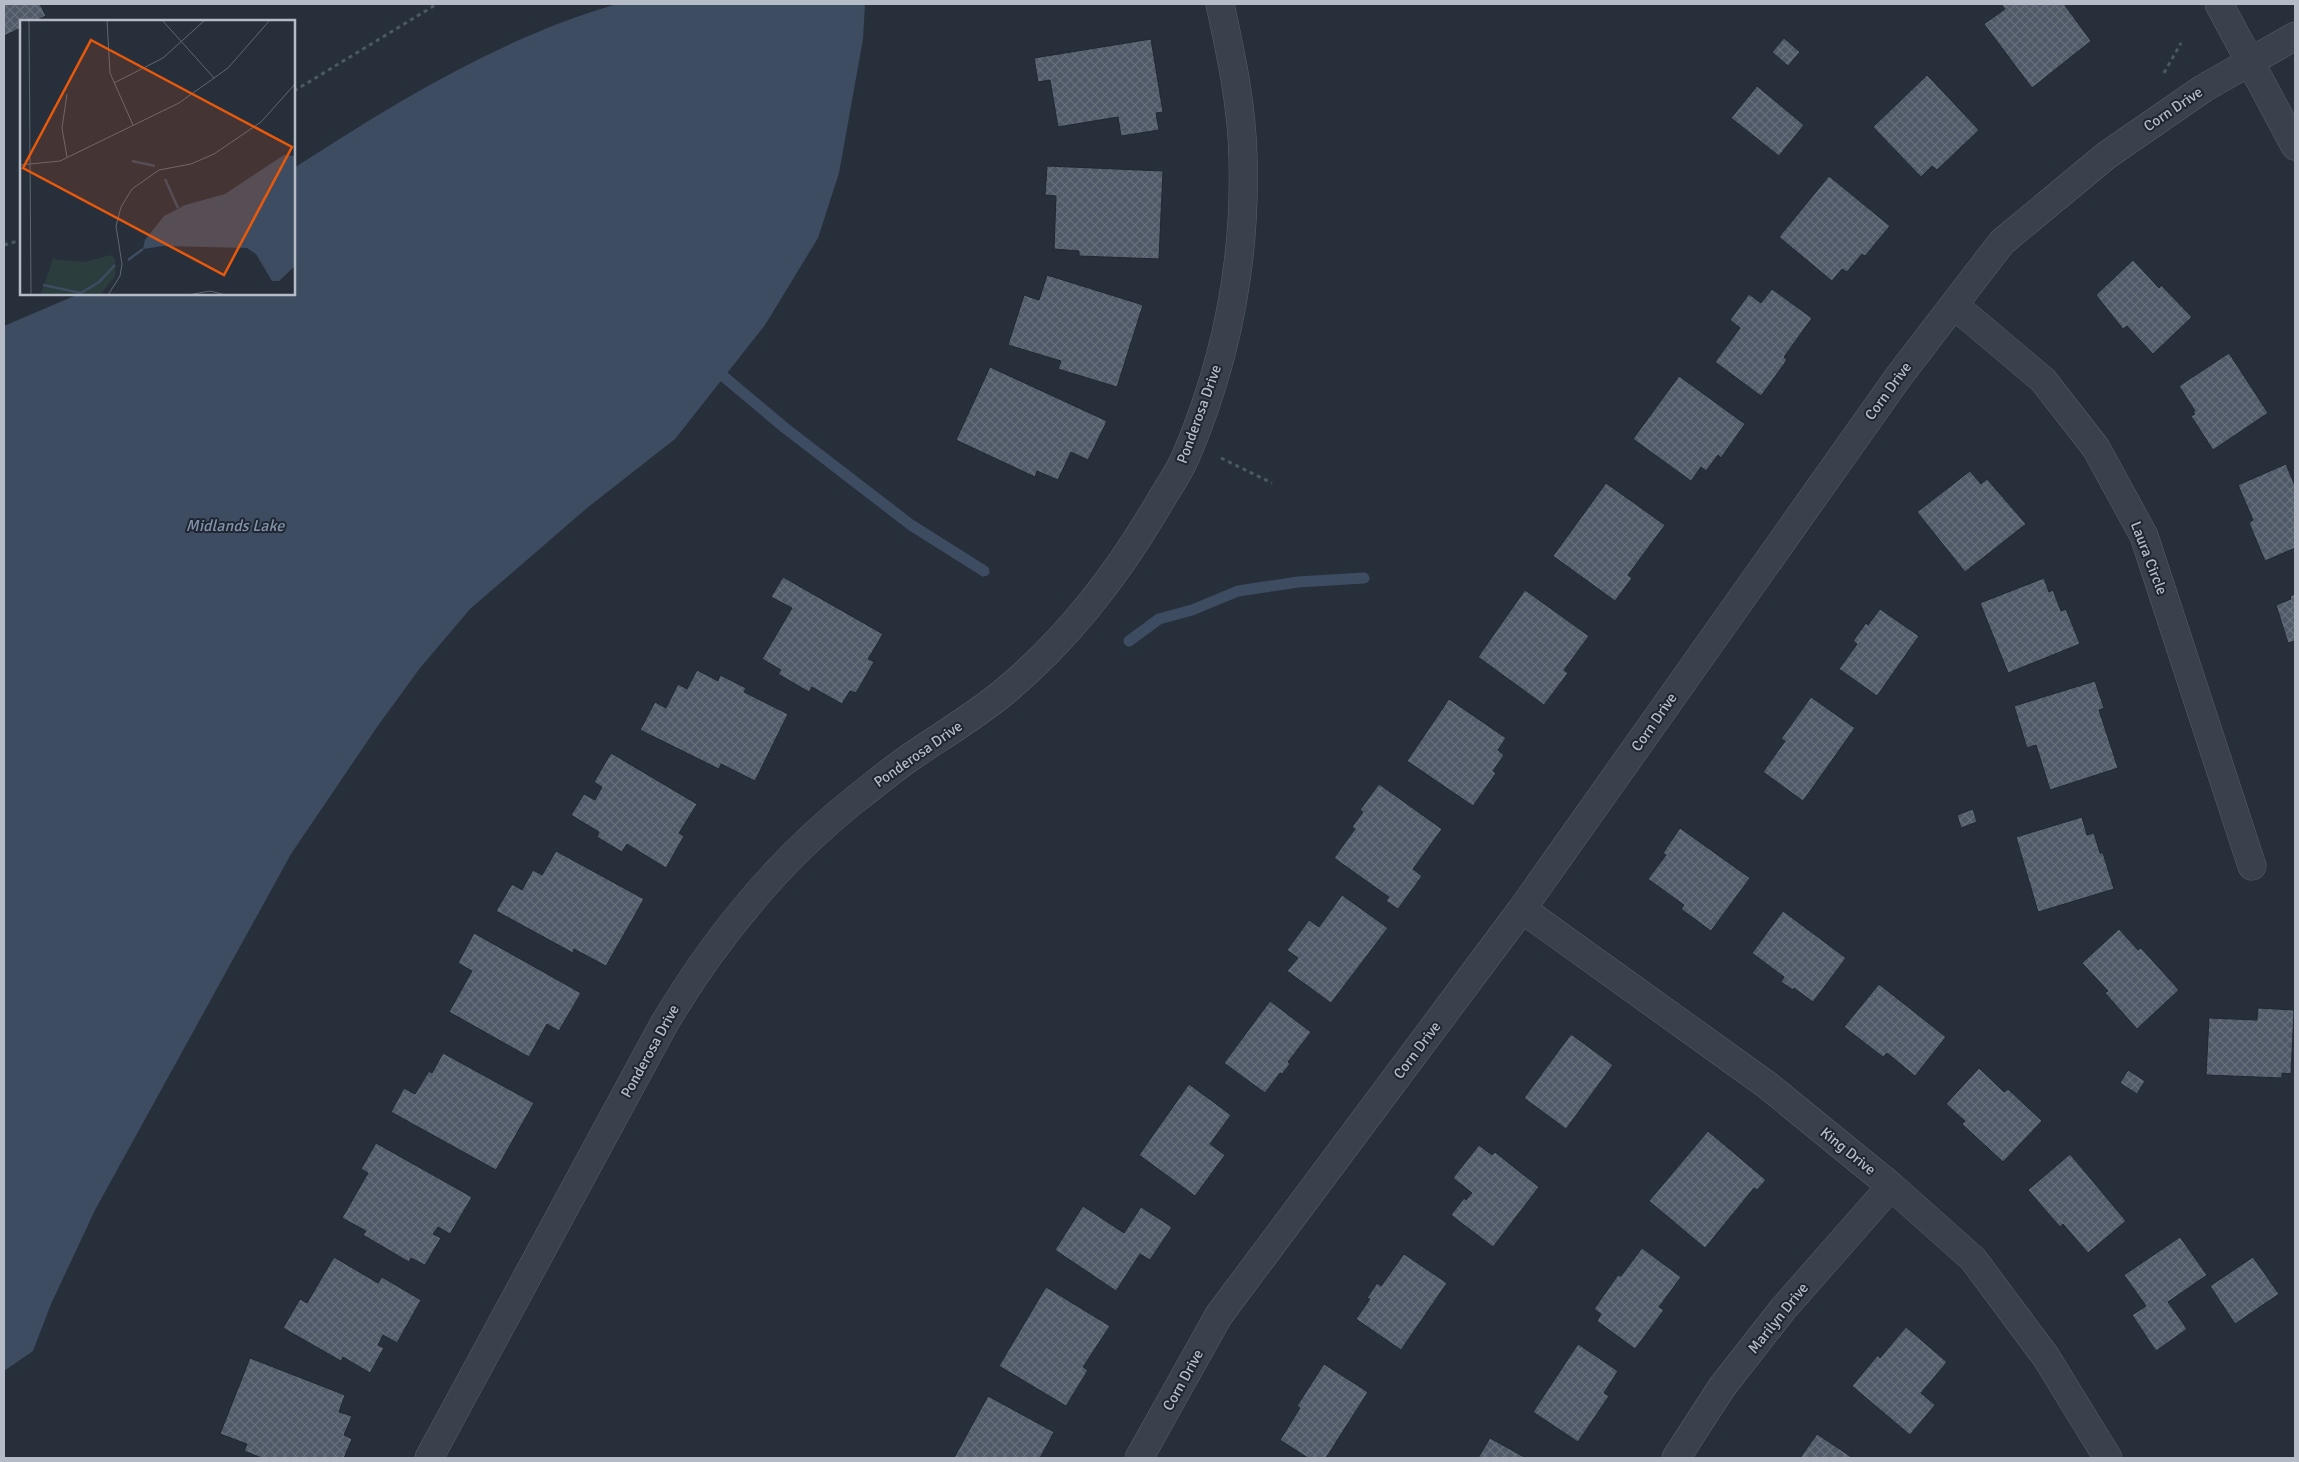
<svg xmlns="http://www.w3.org/2000/svg" width="2299" height="1462" font-family="Signika,sans-serif">
	<style>
		.water { fill: #3e4c62 }
		.lines { fill: none; stroke-linecap: round; stroke-linejoin: round }
		.stream { stroke: #3e4c62; stroke-width: 11 }
		.building { fill: url(#building-cross-hatch); stroke: #212833 }
		.minor-casing { stroke: #585f6a; stroke-width: 29 }
		.path { stroke: #4a5a5d; stroke-width: 3; stroke-dasharray: 4 4; stroke-linecap: butt }
		.minor { stroke: #3a414c; stroke-width: 28 }
		.labels { text-anchor: middle; dominant-baseline: central; stroke-width: 4; stroke-linejoin: round; paint-order: stroke }
		.street-label { font-size: 15px; fill: #b6bcc7; stroke: #1f2631 }
		.water-label { font-size: 16px; font-style: italic; fill: #8192ab; stroke: #1f2631 }
		.inset-river { fill: none; stroke: #3e4c62; stroke-width: 2.5 }
		.inset-road { fill: none; stroke: #606773; stroke-width: 1 }
		.view { fill: #e8590c; fill-opacity: 0.15; stroke: #e8590c; stroke-width: 2.5 }
		.inset-edge { fill: none; stroke: #b6bcc7; stroke-width: 2.5 }
	</style>
	<defs>
		<pattern id="building-cross-hatch" width="8" height="8" patternUnits="userSpaceOnUse" patternTransform="scale(1.25)"><rect width="8" height="8" fill="#505967"/><path d="M0 0l8 8M0 8l8-8" fill="none" stroke="#676f7b"/></pattern>
	</defs>
	<rect width="100%" height="100%" fill="#272f3b"/>
	<path class="water" d="M617,4H865L863,39L839,173L818,238L765,325L675,439L587,508L470,609L420,668L377,727L291,854L95,1210L51,1304L33,1351L4,1371V326L79,294H294V168C396,102 500,38 617,4Z"/>
	<g class="lines">
		<path class="stream" d="M723,376L785,428L911,525L984,571
			M1129,641L1159,619L1192,610L1238,591L1298,582L1364,578"/>
	</g>
	<path class="building" d="M4,4H40L46,16L35,21H21V28L4,36Z
		M2001,4H2064L2091,41L2032,88L1984,24L2005,9Z
		M1784,38L1800,52L1788,66L1772,52Z
		M1151,39L1163,112L1156,113L1159,130L1121,136L1118,117L1058,127L1050,80L1038,82L1034,58Z
		M1927,75L1979,130L1937,170L1932,166L1921,177L1873,127Z
		M1757,86L1804,125L1779,156L1731,118Z
		M1047,166L1163,171L1159,259L1079,256V251L1054,249L1056,196L1045,195Z
		M1829,176L1890,226L1865,256L1862,254L1847,272L1842,269L1832,281L1779,237Z
		M2133,260L2159,288L2161,285L2192,317L2153,354L2127,326L2123,329L2096,295Z
		M1047,275L1143,305L1117,387L1058,369L1061,361L1008,345L1024,295L1039,300Z
		M1772,289L1812,318L1784,357L1787,360L1761,396L1715,362L1740,328L1730,320L1749,294L1761,303Z
		M2229,353L2268,413L2213,450L2191,416L2195,414L2193,412L2195,411L2179,386Z
		M990,367L1107,421L1088,460L1071,452L1058,480L1037,471L1035,477L956,440Z
		M1679,376L1745,424L1721,458L1718,455L1706,471L1701,467L1691,481L1633,439Z
		M2286,464L2295,486V548L2265,561L2249,523L2253,520L2238,485Z
		M1970,471L1981,484L1987,479L2026,524L1965,572L1917,512Z
		M1606,483L1665,525L1628,575L1632,578L1615,601L1553,556Z
		M783,577L883,634L868,659L874,662L856,693L850,691L842,704L812,687L809,692L778,674L781,670L762,659L792,608L771,597Z
		M2044,578L2049,592L2053,590L2061,611L2066,609L2080,644L2008,673L1980,603Z
		M1525,590L1589,636L1564,670L1568,673L1544,705L1478,657Z
		M2295,594V641L2288,643L2276,605L2291,599L2290,596Z
		M1880,609L1919,636L1877,696L1839,669L1857,644L1853,641L1866,623L1868,625Z
		M697,670L718,681L720,675L746,688L744,692L788,714L755,781L721,764L719,769L640,730L655,702L666,708L678,684L687,689Z
		M2095,681L2104,708L2099,710L2118,768L2050,790L2036,745L2027,748L2014,706Z
		M1811,697L1855,728L1803,801L1763,772L1785,741L1781,739Z
		M1449,699L1506,738L1498,750L1504,755L1493,771L1496,773L1473,806L1407,761Z
		M611,753L697,804L679,833L684,836L666,868L627,844L622,852L597,837L599,832L571,815L584,794L595,800L602,787L594,782Z
		M1379,784L1442,829L1413,869L1422,876L1398,909L1386,901L1389,897L1334,858L1355,829L1352,827L1363,812L1360,810Z
		M1973,809L1977,822L1961,828L1957,815Z
		M2082,817L2087,835L2094,833L2100,853H2103L2114,889L2038,912L2016,837Z
		M1680,828L1750,878L1711,931L1681,909L1684,905L1648,879L1666,855L1663,853Z
		M556,851L644,899L606,966L574,949L573,953L496,911L512,884L522,890L533,870L542,875Z
		M1342,895L1388,928L1331,1003L1287,971L1298,958L1287,950L1309,920L1319,927Z
		M1783,911L1846,958L1813,1002L1794,988L1793,990L1781,982L1784,977L1752,953Z
		M2119,929L2138,950L2141,948L2179,990L2137,1029L2105,993L2108,991L2082,963Z
		M474,933L581,993L559,1031L547,1024L529,1057L449,1012L472,971L458,963Z
		M1879,984L1946,1037L1915,1076L1887,1053L1883,1057L1844,1027Z
		M1270,1001L1311,1032L1288,1062L1290,1064L1282,1074L1280,1073L1265,1093L1224,1063Z
		M2258,1008L2294,1010L2291,1074L2282,1073V1078L2206,1075L2209,1018L2257,1020Z
		M1571,1034L1613,1065L1566,1129L1524,1098Z
		M443,1053L534,1103L496,1170L391,1112L404,1088L415,1094L429,1071L432,1073Z
		M1979,1068L2004,1092L2008,1089L2042,1121L2003,1162L1962,1124L1965,1121L1946,1104Z
		M2128,1070L2145,1081L2137,1094L2120,1083Z
		M1189,1084L1231,1115L1210,1144L1225,1155L1195,1196L1139,1155Z
		M1708,1131L1766,1180L1757,1190L1754,1188L1705,1248L1649,1201Z
		M376,1143L472,1197L450,1234L438,1227L433,1234L441,1238L425,1265L411,1258L409,1262L363,1235L366,1231L342,1218L368,1173L361,1169Z
		M1479,1145L1492,1155L1495,1152L1539,1187L1493,1247L1451,1215L1464,1198L1466,1200L1472,1193L1453,1178Z
		M2070,1154L2126,1221L2088,1253L2063,1224L2060,1227L2028,1190Z
		M1083,1206L1124,1233L1141,1207L1172,1227L1150,1260L1140,1254L1116,1291L1055,1250Z
		M2180,1237L2207,1275L2168,1302L2187,1329L2156,1351L2132,1315L2146,1306L2124,1275Z
		M1642,1248L1681,1277L1659,1307L1664,1310L1635,1349L1597,1321L1601,1314L1594,1309L1618,1275L1621,1276Z
		M1404,1254L1447,1283L1401,1350L1356,1319L1370,1299L1367,1298L1377,1283L1381,1286Z
		M334,1257L378,1283L382,1277L421,1300L397,1343L383,1335L378,1345L384,1348L370,1373L343,1357L341,1361L283,1328L300,1299L307,1303Z
		M2253,1257L2279,1294L2235,1324L2210,1286Z
		M1046,1287L1110,1326L1083,1367L1088,1370L1066,1406L999,1366Z
		M1906,1327L1947,1362L1921,1393L1935,1405L1910,1435L1852,1386L1878,1355L1880,1358Z
		M1578,1344L1618,1371L1604,1393L1609,1396L1578,1442L1533,1412Z
		M250,1358L345,1395L339,1412L352,1416L344,1435L352,1439L344,1458H262L244,1451L247,1444L220,1434Z
		M1324,1364L1368,1392L1326,1458H1308L1280,1440L1300,1408L1297,1406Z
		M988,1396L1054,1432L1040,1458H954Z
		M1817,1434L1853,1458H1800Z
		M1490,1438L1526,1458H1478Z"/>
	<g class="lines">
		<g class="minor-casing">
			<path id="minor" d="M2219,4L2295,146
				M1954,305L2043,380L2096,448L2144,536L2252,866
				M1522,909L1767,1085L1891,1186L1973,1259L2046,1357L2108,1458
				M429,1458L664,1024C715,938 779,860 857,798C875,784 893,769 912,756C943,735 975,716 1004,692C1067,640 1117,575 1158,505C1167,489 1179,473 1186,456C1226,362 1246,260 1243,158C1242,105 1231,55 1220,4
				M1139,1458L1219,1315L1522,909L1899,376L2002,242L2107,155L2204,88L2295,36
				M1676,1458L1722,1387L1783,1309L1891,1186"/>
		</g>
		<path class="path" d="M2164,73L2181,43
			M294,91L437,4
			M4,245L21,240
			M1221,458L1272,483"/>
		<use href="#minor" class="minor"/>
	</g>
	<g class="labels">
		<g class="street-label">
			<text transform="translate(2173 109) rotate(-34)">Corn Drive</text>
			<text transform="translate(1888 391) rotate(-54)">Corn Drive</text>
			<text transform="translate(1199 414) rotate(-70)">Ponderosa Drive</text>
			<text transform="translate(2149 558) rotate(69)">Laura Circle</text>
			<text transform="translate(1654 722) rotate(-55)">Corn Drive</text>
			<text transform="translate(918 754) rotate(-35)">Ponderosa Drive</text>
			<text transform="translate(1417 1050) rotate(-53)">Corn Drive</text>
			<text transform="translate(650 1051) rotate(-61)">Ponderosa Drive</text>
			<text transform="translate(1848 1151) rotate(39)">King Drive</text>
			<text transform="translate(1778 1318) rotate(-51)">Marilyn Drive</text>
			<text transform="translate(1183 1380) rotate(-61)">Corn Drive</text>
		</g>
		<g class="water-label">
			<text x="235" y="526">Midlands Lake</text>
		</g>
	</g>
	<g transform="translate(20 20)">
		<rect width="275" height="275" fill="#272f3b"/>
		<path d="M91,235L95,239V256L80,275L21,274L33,239L64,242Z" fill="#2c3d3e"/>
		<path d="M264,135L275,136V246L259,261H252L236,234L227,228L143,226L123,229L125,220L144,196L165,185L205,174Z" fill="#3e4c62"/>
		<path class="inset-river" d="M112,141L135,146M145,159L158,188M108,240L123,229M23,265L61,273L79,262L95,245"/>
		<path class="inset-road" d="M9,0L11,275M87,0L90,53L113,105M142,0L194,58M94,63L143,38L185,0M47,74L42,108L47,137M0,145L40,141L159,83L208,48L250,0M88,275L100,256L102,244L96,206L101,187L112,169L139,150L171,144L194,134L241,102L275,64M168,275L190,271L206,275"/>
		<path class="view" d="M71,20L272,127L204,255L3,148Z"/>
		<rect width="275" height="275" class="inset-edge"/>
	</g>
	<rect width="2299" height="1462" fill="none" stroke="#b6bcc7" stroke-width="10"/>
</svg>
